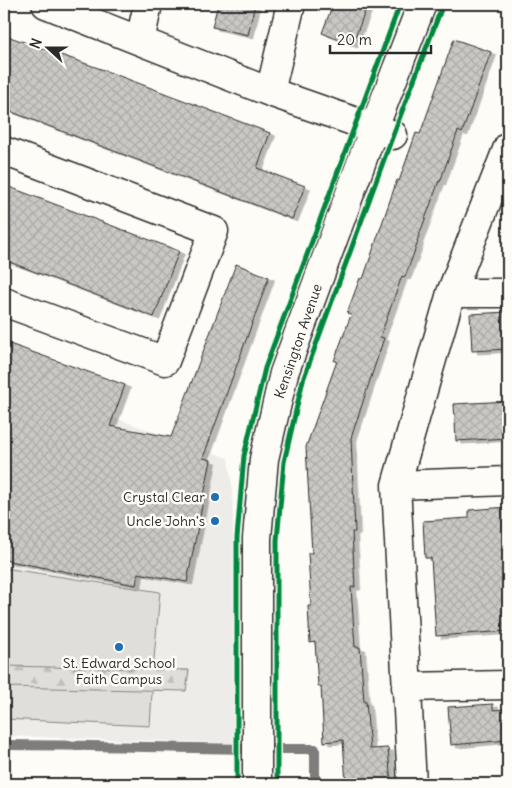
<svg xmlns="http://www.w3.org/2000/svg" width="512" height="788" font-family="Delius,sans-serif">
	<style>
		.built { fill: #edece8 }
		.grass { fill: #dfdeda; stroke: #858482 }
		.forest { fill: url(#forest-firs); stroke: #858482 }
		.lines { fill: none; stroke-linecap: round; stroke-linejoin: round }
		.stream { stroke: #7e7d7b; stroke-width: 10 }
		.building { fill: url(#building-cross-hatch); stroke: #2b2b2b; filter: url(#shadow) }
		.street-casing { stroke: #2b2b2b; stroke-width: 31 }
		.secondary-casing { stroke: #2b2b2b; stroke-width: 31 }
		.street { stroke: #fdfcf7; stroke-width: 28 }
		.secondary { stroke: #fdfcf7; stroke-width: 28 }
		.cycleway-casing { stroke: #fdfcf7; stroke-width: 8 }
		.cycleway { stroke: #00873e; stroke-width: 5 }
		.poi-dot { fill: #1f6fb2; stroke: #fdfcf7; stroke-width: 2 }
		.labels { text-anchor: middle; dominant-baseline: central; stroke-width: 5; stroke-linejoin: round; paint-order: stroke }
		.street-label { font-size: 14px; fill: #2b2b2b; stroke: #fdfcf7 }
		.poi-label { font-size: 14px; fill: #2b2b2b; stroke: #fdfcf7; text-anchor: end }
	</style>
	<defs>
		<pattern id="forest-firs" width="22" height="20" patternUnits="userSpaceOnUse" patternTransform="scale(1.25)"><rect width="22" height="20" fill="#dfdeda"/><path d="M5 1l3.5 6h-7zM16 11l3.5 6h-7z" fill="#c0bfbb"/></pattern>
		<pattern id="building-cross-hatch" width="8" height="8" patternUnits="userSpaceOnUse" patternTransform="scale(1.25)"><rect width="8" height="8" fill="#c9c8c4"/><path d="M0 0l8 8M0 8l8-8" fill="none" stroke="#adaca9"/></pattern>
		<filter id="shadow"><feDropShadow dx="5.5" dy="3" stdDeviation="0" flood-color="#0004"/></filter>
	</defs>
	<rect width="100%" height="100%" fill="#fdfcf7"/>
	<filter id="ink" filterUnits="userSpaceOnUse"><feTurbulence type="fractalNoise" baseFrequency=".02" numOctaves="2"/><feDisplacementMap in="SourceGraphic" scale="10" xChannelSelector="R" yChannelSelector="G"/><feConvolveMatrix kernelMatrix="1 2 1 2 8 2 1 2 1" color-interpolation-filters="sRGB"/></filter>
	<g filter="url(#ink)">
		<path class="built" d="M4,379L228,458L232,485L234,558L235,743L4,736Z"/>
		<path class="grass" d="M4,568L160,592L154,659L150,726L4,719Z"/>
		<path class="forest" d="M4,666L189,670L186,691L4,687Z"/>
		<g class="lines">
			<path class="stream" d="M4,745C108,745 211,750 315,749V784"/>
		</g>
		<path class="building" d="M218,4H255L248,35L212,27Z
			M333,4H368L352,45L322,33Z
			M4,35L101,69L270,133L257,168L305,186L292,219L4,109Z
			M454,39L491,52L462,133L458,131L440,182L439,181L417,241L418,242L405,277L402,276L380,337L384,338L351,438L355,532H352L355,587H351L355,647H360L364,702H366L370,749L388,748L391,784H346L343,740L324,742L321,686H318L315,642L310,643L308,606H311L308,553H312L306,447L337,361H334L351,315L347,313L360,278L363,279L397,180L399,181L416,133L420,134Z
			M4,185L179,251L154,317L4,260Z
			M236,264L269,277L203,458L211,460L187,582L138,573L136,585L4,560V342L125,385L110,426L171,437Z
			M508,312V349L472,351L470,314Z
			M508,401V438L456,441L454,404Z
			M508,507V631L436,636L431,558H425L423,521L469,518V510Z
			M493,704V710L508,709V740L451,745L448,707Z"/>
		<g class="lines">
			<g class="street-casing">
				<path id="street" d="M46,4L270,92L393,135
					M140,41L148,4
					M270,92L291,4
					M4,151L214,231L165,361L4,302
					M451,293H508
					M396,485L508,481
					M406,687L508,685
					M412,784L396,485L451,293L508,147"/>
			</g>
			<g class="secondary-casing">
				<path id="secondary" d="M257,784V538L264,459L284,373L374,128L422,4"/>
			</g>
			<use href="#street" class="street"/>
			<use href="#secondary" class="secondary"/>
			<g class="cycleway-casing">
				<path id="cycleway" d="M237,784V538L244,456L265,368L400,4
					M277,784V540L284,462L303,380L393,135L443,4"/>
			</g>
			<use href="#cycleway" class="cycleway"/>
		</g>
	</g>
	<g class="poi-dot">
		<circle cx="215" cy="497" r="5"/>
		<circle cx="215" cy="521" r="5"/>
		<circle cx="119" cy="647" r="5"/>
	</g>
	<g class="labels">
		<g class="street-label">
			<text transform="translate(298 341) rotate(-71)">Kensington Avenue</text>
		</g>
		<g class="poi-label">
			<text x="205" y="497">Crystal Clear</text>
			<text x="205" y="521">Uncle John's</text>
			<text x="119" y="663" text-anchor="middle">St. Edward School<tspan x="119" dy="16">Faith Campus</tspan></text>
		</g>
	</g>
	<rect width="512" height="788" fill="none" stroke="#fdfcf7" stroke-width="20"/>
	<rect x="10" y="10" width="492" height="768" fill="none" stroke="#2b2b2b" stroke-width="2" filter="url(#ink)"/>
	<g transform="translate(48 48) rotate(291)" stroke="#fdfcf7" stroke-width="4" paint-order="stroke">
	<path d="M0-4L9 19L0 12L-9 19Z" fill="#2b2b2b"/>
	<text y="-8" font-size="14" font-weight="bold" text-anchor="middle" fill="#2b2b2b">N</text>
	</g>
	<path d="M330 45v8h101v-8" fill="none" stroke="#2b2b2b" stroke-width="2.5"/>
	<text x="337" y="45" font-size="15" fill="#2b2b2b" stroke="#fdfcf7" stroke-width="4" paint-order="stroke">20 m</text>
</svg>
